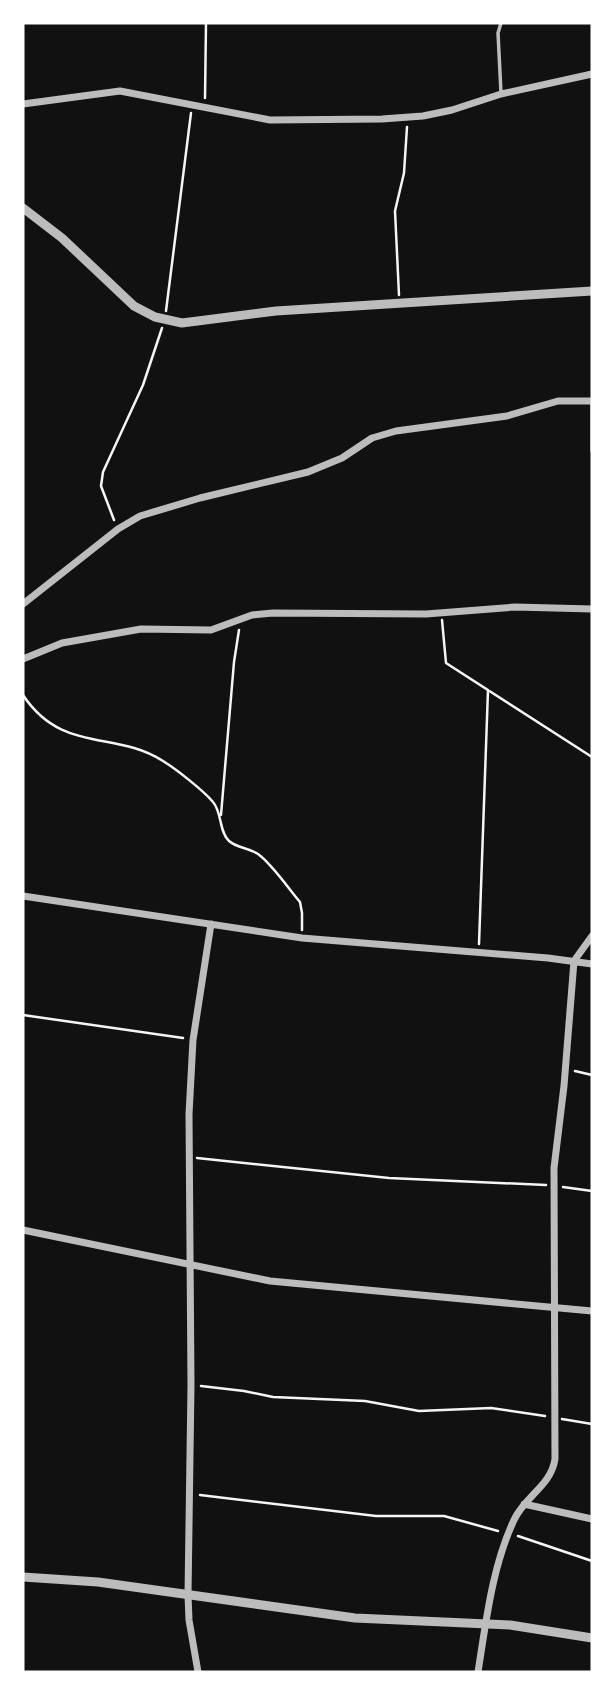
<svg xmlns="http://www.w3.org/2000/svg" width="615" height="1695" font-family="Rubik,sans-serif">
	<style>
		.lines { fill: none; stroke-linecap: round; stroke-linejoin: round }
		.path { stroke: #f5f5f5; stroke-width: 2.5 }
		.service { stroke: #bcbcbc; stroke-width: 3.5 }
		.minor { stroke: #bcbcbc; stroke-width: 7 }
		.tertiary { stroke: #bcbcbc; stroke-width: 9 }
	</style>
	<rect width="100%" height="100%" fill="#111"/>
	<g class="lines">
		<path class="path" d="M205,98L206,23
			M399,295L395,211L404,173L407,127
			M166,311L191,113
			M114,520L101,486L103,472L143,385L162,328
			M442,620L446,663L592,757
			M23,695C62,754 115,730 163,761C176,769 204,791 213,802C222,812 219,832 229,841C237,848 249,848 258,854C272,864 288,888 300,902L302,913V930
			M221,815L234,662L239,630
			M479,944L488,690
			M23,1015L183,1038
			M575,1071L592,1075
			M197,1158L389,1178L546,1185
			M563,1187L592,1191
			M201,1386L244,1391L273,1397L365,1401L419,1411L491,1408L545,1416
			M562,1419L592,1424
			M200,1495L376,1516H444L498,1531
			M518,1536L592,1561"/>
		<path class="service" d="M501,23L498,33L501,93
			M592,403V451"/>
		<path class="minor" d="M23,104L120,91L270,120L382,119L423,116L452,110L501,94L592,74
			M23,604L118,529L140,516L200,498L308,472L342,458L372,438L396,431L507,416L558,401H592
			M23,659L62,643L141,629L211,630L252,615L273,613L426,614L515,607L592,609
			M23,896L302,938L548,958L592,964
			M23,1230L270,1281L592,1311
			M524,1504L592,1519
			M198,1672L189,1620L188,1595L191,1385L189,1114L193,1040L211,924
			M478,1672C486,1622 492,1567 514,1520C525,1496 551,1486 555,1459L554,1168L564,1086L574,961L592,936"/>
		<path class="tertiary" d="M23,208L62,238L134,306L155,317L182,323L276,311L592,291
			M23,1577L98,1582L355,1618L510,1625L592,1638"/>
	</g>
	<rect width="615" height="1695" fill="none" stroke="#ffffff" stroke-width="49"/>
</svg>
